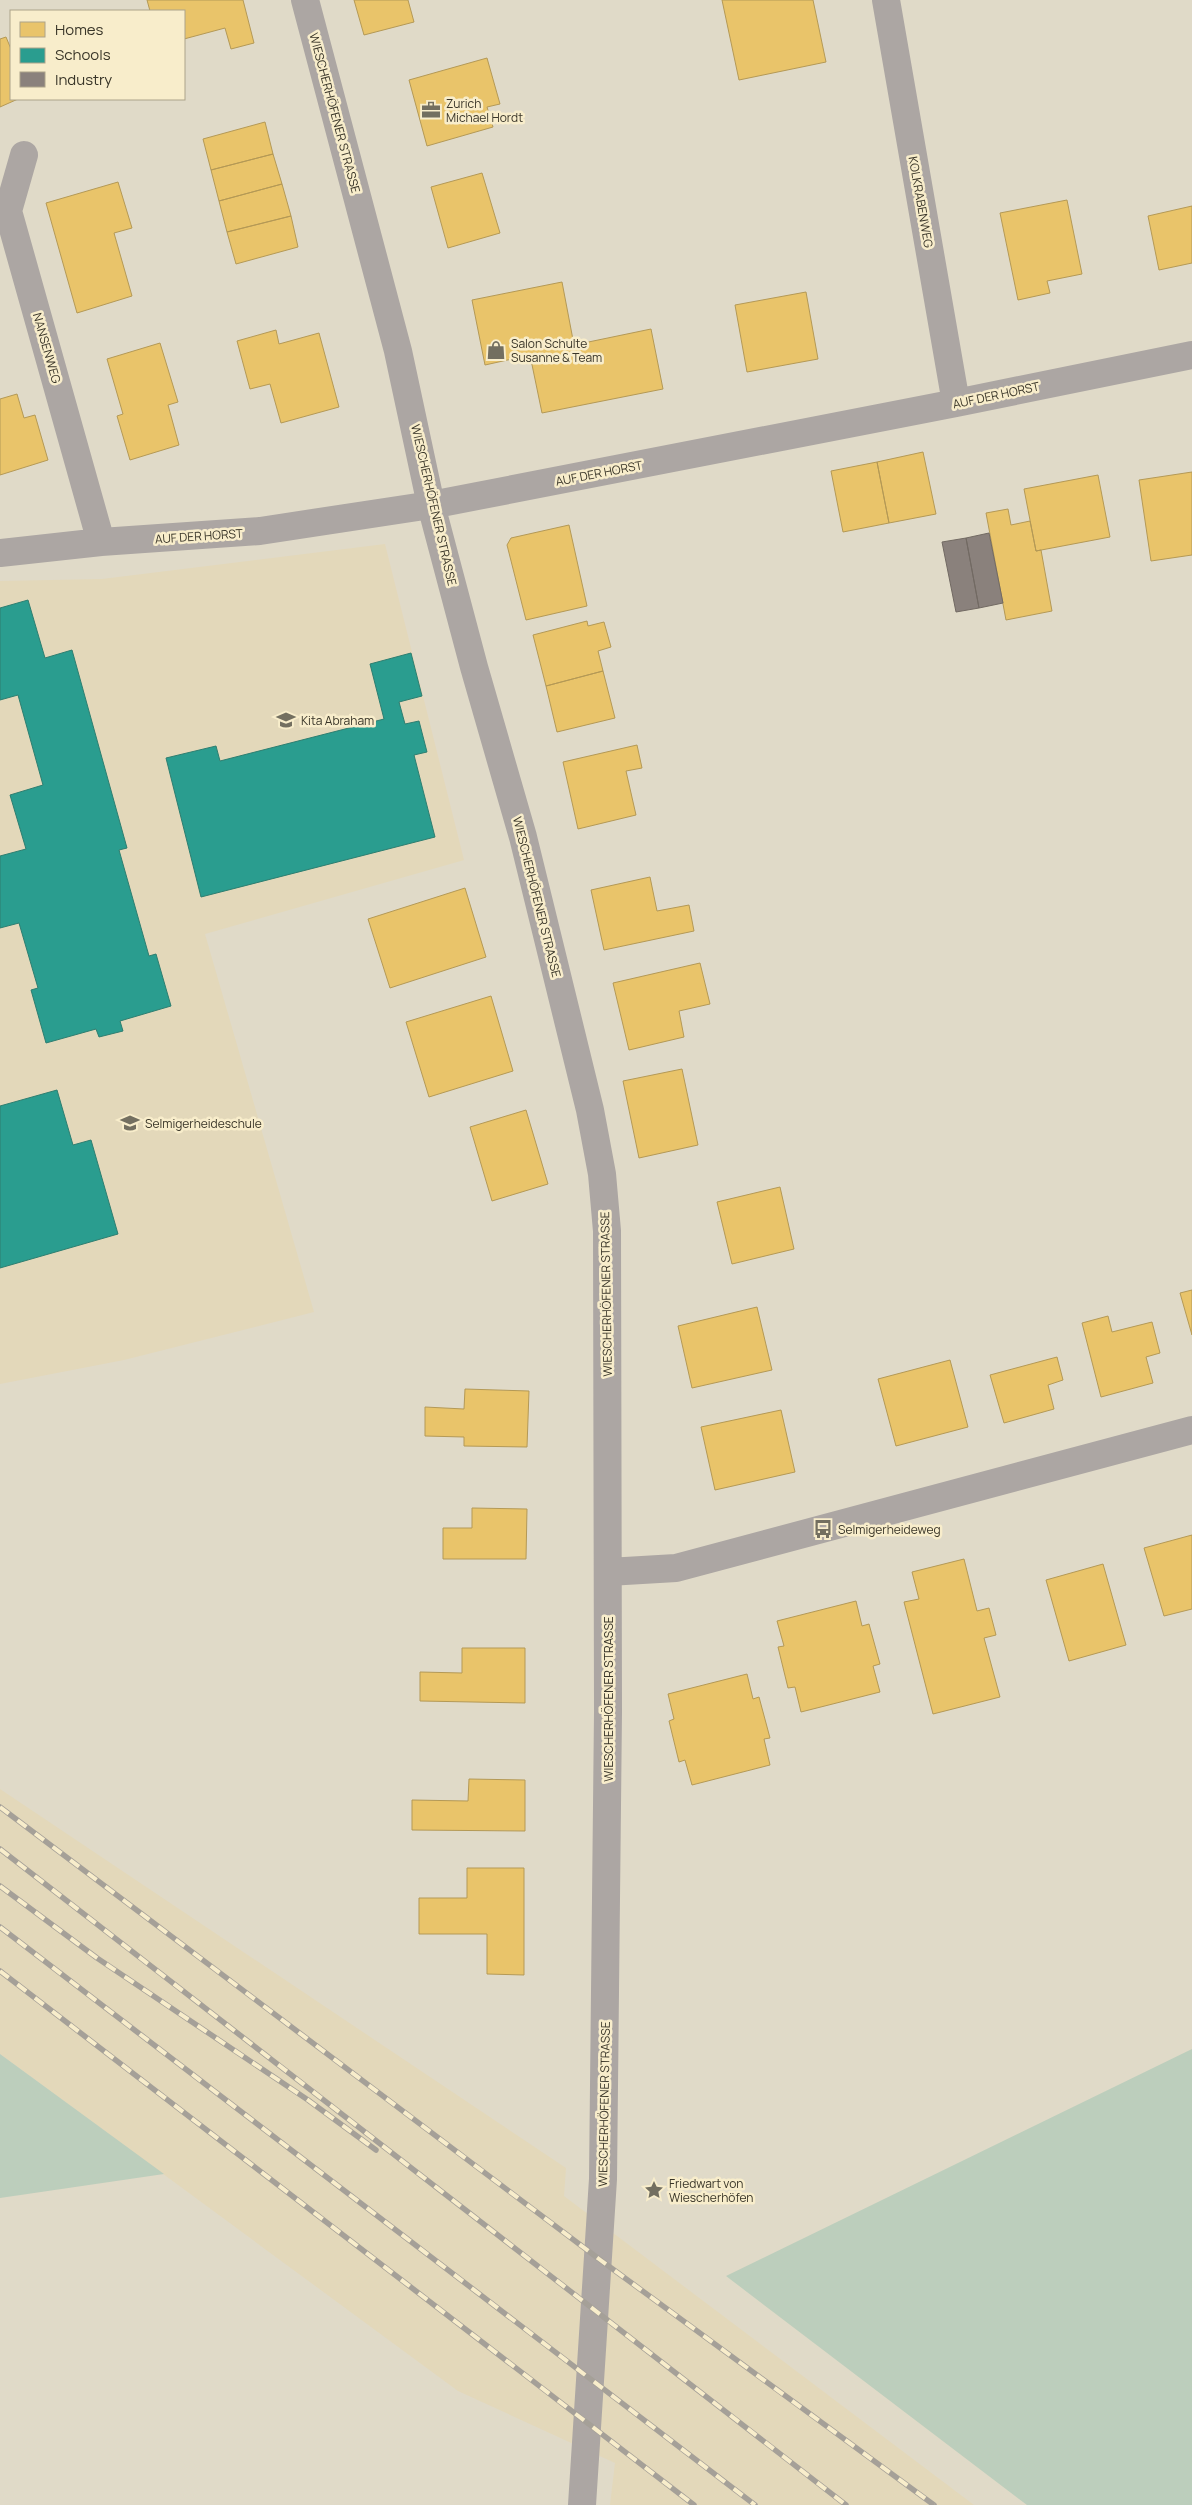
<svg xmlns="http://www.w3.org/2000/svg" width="1192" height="2505" font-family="Manrope,sans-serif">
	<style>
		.built { fill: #e3d8ba }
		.green { fill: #bccebc }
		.homes { fill: #e9c46a; stroke: #b49956 }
		.schools { fill: #2a9d8f; stroke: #2e7e70 }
		.industry { fill: #8a817c; stroke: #726a63 }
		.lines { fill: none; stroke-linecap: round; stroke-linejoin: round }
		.minor { stroke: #aca6a3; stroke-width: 28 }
		.rail-casing { stroke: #a5a098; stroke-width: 5.5 }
		.rail { stroke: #f8edcb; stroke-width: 4; stroke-dasharray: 11; stroke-linecap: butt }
		.labels { text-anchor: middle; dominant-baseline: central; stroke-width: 5; stroke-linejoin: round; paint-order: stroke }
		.poi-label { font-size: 12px; fill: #393528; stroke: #f8edcb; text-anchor: start }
		.street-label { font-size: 12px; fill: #393528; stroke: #f8edcb }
	</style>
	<rect width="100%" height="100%" fill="#e0dac8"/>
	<path class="built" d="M385,544L464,860L205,934L314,1312L124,1360L0,1384V581L102,579Z
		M0,1789L566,2168L564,2196L974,2505H610L615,2463L458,2391L0,2054Z"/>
	<path class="green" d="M1192,2049V2505H1027L726,2276Z
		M0,2054L164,2174L0,2198Z"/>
	<path class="homes" d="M147,0H243L254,43L231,49L225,28L184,39V11H150Z
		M354,0H408L414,22L364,35Z
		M722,0H813L826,62L739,80Z
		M6,37L11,49V99H18L0,107V39Z
		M487,58L500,104L487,107L493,127L427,146L409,80Z
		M265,122L273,154L211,170L203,139Z
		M273,154L282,184L219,201L211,170Z
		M482,173L500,233L448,248L431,187Z
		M118,182L132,228L114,233L132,296L77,313L46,203Z
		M282,184L291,216L227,232L219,201Z
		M1067,200L1082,274L1047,281L1050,293L1018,300L1000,213Z
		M1192,206V263L1159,270L1148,216Z
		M291,216L298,247L236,264L227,232Z
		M562,282L574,345L651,329L663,389L542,413L530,355L485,365L472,300Z
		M806,292L818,359L747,372L735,305Z
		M276,330L279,344L319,333L339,407L281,423L270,384L250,389L237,341Z
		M160,343L178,402L168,405L179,445L130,460L117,416L123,414L107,359Z
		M17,394L24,418L35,415L48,460L0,475V399Z
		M923,452L936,514L889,523L877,462Z
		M877,462L889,523L843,532L831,471Z
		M1192,472V555L1151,561L1139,480Z
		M1098,475L1110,537L1036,551L1024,489Z
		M1008,509L1011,525L1030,521L1036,551L1041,550L1052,611L1006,620L986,513Z
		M569,525L587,606L526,620L507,545L511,538Z
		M587,621L588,626L604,622L611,647L598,651L603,671L546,686L533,635Z
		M603,671L615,718L557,732L546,686Z
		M637,745L642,768L626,771L636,815L578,829L563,762Z
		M650,877L657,911L689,905L694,931L604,950L591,890Z
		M465,888L486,957L390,988L368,919Z
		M700,963L710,1004L679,1011L684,1037L629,1050L613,983Z
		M491,996L513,1071L429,1097L406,1022Z
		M682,1069L698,1145L639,1158L623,1081Z
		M526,1110L548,1184L492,1201L470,1127Z
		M780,1187L794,1249L732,1264L717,1202Z
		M1192,1290V1335L1180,1293Z
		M757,1307L772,1370L692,1388L678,1326Z
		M1108,1316L1112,1332L1152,1322L1160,1353L1146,1357L1153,1383L1101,1397L1082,1323Z
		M1057,1357L1063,1380L1048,1385L1054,1409L1004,1423L990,1375Z
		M950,1360L968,1427L896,1446L878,1379Z
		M465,1389L529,1391L527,1447L464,1446V1437L425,1436V1407L464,1409Z
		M781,1410L795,1472L715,1490L701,1427Z
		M472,1508L527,1509L526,1559H443V1528H472Z
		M1192,1535V1609L1164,1616L1144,1548Z
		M964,1559L977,1611L989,1608L996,1635L984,1638L1000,1697L933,1714L904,1602L919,1599L912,1572Z
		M1103,1564L1126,1645L1069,1661L1046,1580Z
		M856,1601L862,1626L869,1624L880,1664L873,1666L880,1692L801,1712L795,1687L788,1688L778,1647L784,1646L777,1621Z
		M462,1648H525V1703L420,1701V1672L462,1673Z
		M747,1674L753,1699L759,1697L770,1738L764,1739L770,1765L692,1785L685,1760L679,1762L669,1721L674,1719L668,1694Z
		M469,1779L525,1780V1831L412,1830V1800L468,1801Z
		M467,1868H524V1975L487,1974V1934H419V1898H467Z"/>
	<path class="schools" d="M28,600L45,658L72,650L127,848L119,850L149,956L156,954L171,1006L120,1021L123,1031L99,1037L96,1029L46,1043L31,990L38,988L19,923L0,928V856L26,849L10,795L43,785L18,695L0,700V608Z
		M411,653L422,696L399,702L405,724L419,721L427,752L414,755L435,837L201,897L166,758L216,746L220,761L384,719L370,664Z
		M57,1090L73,1145L91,1140L118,1234L0,1268V1106Z"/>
	<path class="industry" d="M989,533L1003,603L979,608L966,538Z
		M966,538L979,608L956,612L942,542Z"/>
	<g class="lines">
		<path class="minor" d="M305,0L398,351L431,505L474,667L523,837L590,1110L602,1174L607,1231L608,1712L603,2179L582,2505
			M886,0L956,403
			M24,155L8,211L101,542
			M0,553L101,542L260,531L431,505L956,403L1192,355
			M608,1572L676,1568L1192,1430"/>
		<g class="rail-casing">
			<path id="rail" d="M0,1807L599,2259L934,2505
				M0,1849L846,2505
				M0,1886L97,1958L308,2100L376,2150
				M0,1927L755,2505
				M0,1971L694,2505"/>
		</g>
		<use href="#rail" class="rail"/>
	</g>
	<defs>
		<g id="office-bare" transform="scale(1.5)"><path d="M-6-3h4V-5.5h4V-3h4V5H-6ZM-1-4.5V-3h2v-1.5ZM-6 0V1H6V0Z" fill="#736f60" stroke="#f8edcb" stroke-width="2.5" paint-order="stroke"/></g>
		<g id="shop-bare" transform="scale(1.5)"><path d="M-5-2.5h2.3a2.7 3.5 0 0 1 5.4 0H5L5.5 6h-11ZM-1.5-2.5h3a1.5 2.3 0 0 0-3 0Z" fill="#736f60" stroke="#f8edcb" stroke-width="2.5" paint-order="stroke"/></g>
		<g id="school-bare" transform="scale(1.5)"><path d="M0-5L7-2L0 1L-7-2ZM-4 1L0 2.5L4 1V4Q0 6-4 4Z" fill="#736f60" stroke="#f8edcb" stroke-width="2.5" paint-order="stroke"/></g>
		<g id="bus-bare" transform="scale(1.5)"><path d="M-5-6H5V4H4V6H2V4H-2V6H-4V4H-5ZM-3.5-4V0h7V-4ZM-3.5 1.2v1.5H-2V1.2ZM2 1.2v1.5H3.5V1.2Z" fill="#736f60" stroke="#f8edcb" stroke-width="2.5" paint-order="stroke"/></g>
		<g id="sight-bare" transform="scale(1.5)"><path d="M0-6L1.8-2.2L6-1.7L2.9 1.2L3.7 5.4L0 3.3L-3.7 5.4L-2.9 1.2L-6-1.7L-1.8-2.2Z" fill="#736f60" stroke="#f8edcb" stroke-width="2.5" paint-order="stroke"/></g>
	</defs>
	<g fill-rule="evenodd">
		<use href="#office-bare" x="431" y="110"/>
		<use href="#shop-bare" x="496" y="350"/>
		<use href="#school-bare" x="286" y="720"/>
		<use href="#school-bare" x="130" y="1123"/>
		<use href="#bus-bare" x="823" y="1529"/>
		<use href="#sight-bare" x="654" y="2190"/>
	</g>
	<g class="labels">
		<g class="poi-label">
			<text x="446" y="103">Zurich<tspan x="446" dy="14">Michael Hordt</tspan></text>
			<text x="511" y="343">Salon Schulte<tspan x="511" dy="14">Susanne &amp; Team</tspan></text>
			<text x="301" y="720">Kita Abraham</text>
			<text x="145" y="1123">Selmigerheideschule</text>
			<text x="838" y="1529">Selmigerheideweg</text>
			<text x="669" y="2183">Friedwart von<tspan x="669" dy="14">Wiescherhöfen</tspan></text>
		</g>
		<g class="street-label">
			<text transform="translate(335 113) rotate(75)">WIESCHERHÖFENER STRASSE</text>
			<text transform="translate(921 202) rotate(80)">KOLKRABENWEG</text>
			<text transform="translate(47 348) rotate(74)">NANSENWEG</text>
			<text transform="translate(996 395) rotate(-12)">AUF DER HORST</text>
			<text transform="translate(599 473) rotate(-11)">AUF DER HORST</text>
			<text transform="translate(434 505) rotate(77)">WIESCHERHÖFENER STRASSE</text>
			<text transform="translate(199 536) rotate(-4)">AUF DER HORST</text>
			<text transform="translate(537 897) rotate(76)">WIESCHERHÖFENER STRASSE</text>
			<text transform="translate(606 1294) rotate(-91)">WIESCHERHÖFENER STRASSE</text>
			<text transform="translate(608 1699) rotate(-90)">WIESCHERHÖFENER STRASSE</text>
			<text transform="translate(604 2104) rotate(-89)">WIESCHERHÖFENER STRASSE</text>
		</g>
	</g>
	<rect x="10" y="10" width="175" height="90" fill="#f8edcb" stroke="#aca38a"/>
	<rect x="20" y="22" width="25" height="15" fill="#e9c46a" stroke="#aca38a"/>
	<text x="55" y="35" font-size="15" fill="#393528">Homes</text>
	<rect x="20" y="48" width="25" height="15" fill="#2a9d8f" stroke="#aca38a"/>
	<text x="55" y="60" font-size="15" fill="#393528">Schools</text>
	<rect x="20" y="72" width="25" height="15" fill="#8a817c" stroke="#aca38a"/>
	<text x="55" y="85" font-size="15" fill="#393528">Industry</text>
</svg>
